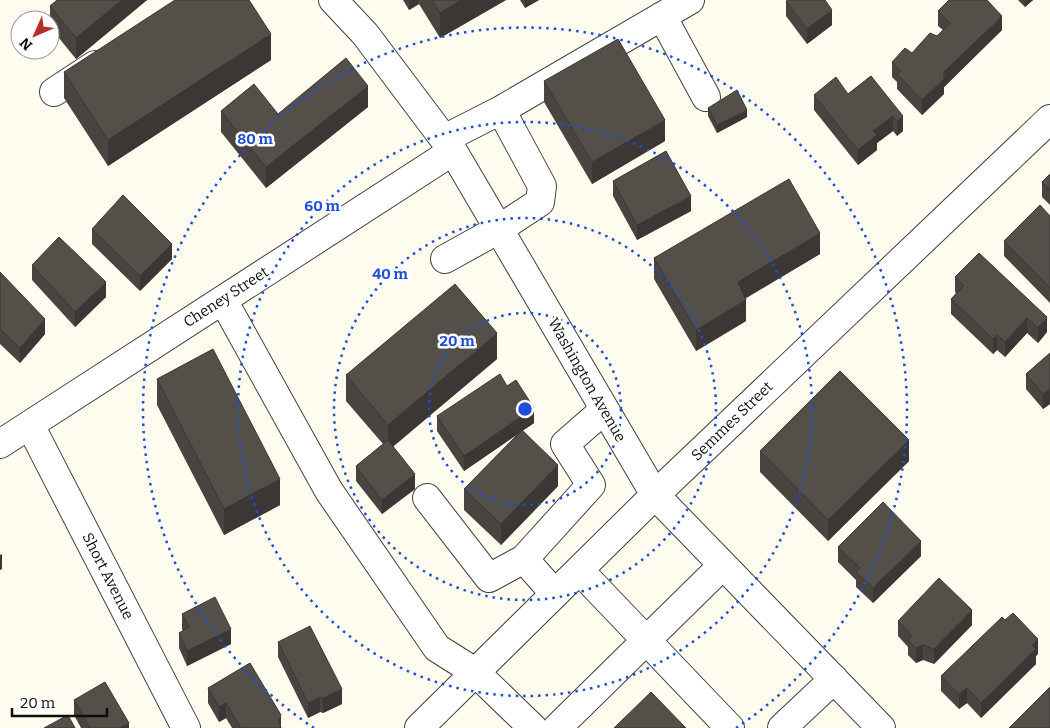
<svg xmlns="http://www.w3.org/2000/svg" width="1050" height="728" font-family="Bitter,serif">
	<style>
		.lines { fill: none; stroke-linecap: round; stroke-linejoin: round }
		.minor-casing { stroke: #404040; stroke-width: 30 }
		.minor { stroke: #fff; stroke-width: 28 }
		.wall { fill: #494440 }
		.shaded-wall { fill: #3c3734 }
		.building { fill: #554f4a; stroke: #3c3734 }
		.ring { fill: none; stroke: #1d4ed8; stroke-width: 2.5; stroke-dasharray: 2.5 5 }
		.labels { text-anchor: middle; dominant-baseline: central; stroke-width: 5; stroke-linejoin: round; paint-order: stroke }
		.street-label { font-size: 15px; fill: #0d0d0d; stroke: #fff }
		.centre { fill: #1d4ed8; stroke: #fff; stroke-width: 2.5 }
		.ring-label { font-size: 15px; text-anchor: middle; font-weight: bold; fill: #1d4ed8; stroke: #fff; stroke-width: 5; stroke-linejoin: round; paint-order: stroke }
	</style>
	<rect width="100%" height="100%" fill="#fefcee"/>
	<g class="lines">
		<g class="minor-casing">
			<path id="minor" d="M333,0L365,34L453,151L655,495L881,728
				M662,16L706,97
				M54,92L95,65
				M444,139L501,110L690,0
				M445,259L499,229L540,202L542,186L501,110
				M223,300L329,491L437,648L475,672L533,728
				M30,425L186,728
				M0,444L453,151
				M427,498L489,578L524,559L555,594
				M524,559L591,485L565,444L604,410
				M579,570L730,728
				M419,728L655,495L1050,119
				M557,728L723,565
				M782,728L834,679"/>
		</g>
		<use href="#minor" class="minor"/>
	</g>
	<path class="wall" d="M57,0H147L76,59L50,27V6Z
		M403,0H506L440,38L419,4L409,10Z
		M520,0H539L525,8Z
		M1018,0H1033L1025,7Z
		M786,1L832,25L807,44L786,16Z
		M938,11L1002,30L944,87V94L922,115L897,89V82L892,77V62L912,53L937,36L943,30L938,26Z
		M271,60L108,166L64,98V72Z
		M871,76L903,131L897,136L893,131L877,143V150L858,165L814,110V95L848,94Z
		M544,81L665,141L592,184L544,102Z
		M368,107L266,188L221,132V111L278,114Z
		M708,108L747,117L717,133L708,116Z
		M1050,174V205L1042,197V182Z
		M613,181L691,211L637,240L613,196Z
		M1050,216V303L1004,256V241Z
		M92,229L172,259L140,291L92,244Z
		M979,253L1047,332L1038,343L1027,333L1005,357L997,350L993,354L951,314V299L956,293L955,292V277Z
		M820,254L745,298L746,321L696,351L654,279V258Z
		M32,265L106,297L75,327L32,280Z
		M0,272L45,334L20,363L0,344Z
		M1050,353V404L1043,409L1026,389V374Z
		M497,359L393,446L415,489L382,514L356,481V466L383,444L346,401V375Z
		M157,379L280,505L224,535L157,405Z
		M507,386L534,423L522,431L558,486L501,545L464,510V489L518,434L464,471L437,431V416Z
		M760,451L909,461L828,541L760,472Z
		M838,547L921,556L873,603L856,587V580L838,562Z
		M182,614L231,644L187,666L179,648V633L183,631L182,629Z
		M898,621L972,625L934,664L923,660L916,663L908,655V647L898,636Z
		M278,642L342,704L323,713L320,712L308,718L278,657Z
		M1038,654L1036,656V664L981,718L967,703L959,709L941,691V676Z
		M208,688L281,727V728H232L226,718L219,722L208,703Z
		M74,700L129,728H81L74,715Z"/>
	<path class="shaded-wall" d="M122,0H147L76,59V38Z
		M409,0H419V4L409,10Z
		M461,0H506L440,38V13Z
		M525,0H539L525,8Z
		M1025,0H1033L1025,7Z
		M832,10V25L807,44V29Z
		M1002,16V30L944,87V94L922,115V100L944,72Z
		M271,34V60L108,166V140Z
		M368,86V107L266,188V167Z
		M747,110V117L717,133V125Z
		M893,116V131L877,143V150L858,165V150L873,131Z
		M903,116V131L897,136V122Z
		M665,120V141L592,184V162Z
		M691,196V211L637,240V225Z
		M820,233V254L738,303V282Z
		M172,244V259L140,291V276Z
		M106,282V297L75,327V312Z
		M746,300V321L696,351V330Z
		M1047,317V332L1038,343V328Z
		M1027,318V333L1005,357V342Z
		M45,319V334L20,363V348Z
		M497,333V359L388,451V425Z
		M997,335V350L993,354V339Z
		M1050,389V404L1043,409V394Z
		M534,408V423L464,471V456Z
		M909,440V461L828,541V520Z
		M558,465V486L501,545V524Z
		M415,474V489L382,514V500Z
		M280,479V505L224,535V509Z
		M921,541V556L873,603V588Z
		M2,554V569L0,570V555Z
		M972,610V625L934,664V649Z
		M231,629V644L187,666V651Z
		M1038,639V654L1036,656V664L981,718V703Z
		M923,645V660L916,663V648Z
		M967,688V703L959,709V694Z
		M342,689V704L323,713V698Z
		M320,697V712L308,718V703Z
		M226,703V718L219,722V707Z
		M281,715V728L278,721Z
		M129,723V728H120Z"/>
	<path class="building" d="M57,0H122L76,38L50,6Z
		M175,0H249L271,34L108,140L64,72Z
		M432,0H461L440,13Z
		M788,0H825L832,10L807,29L786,1Z
		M949,0H987L1002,16L944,72V79L922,100L897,74L901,71L892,62L905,48L912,53L930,33L937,36L950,23L938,11Z
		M618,39L665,120L592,162L544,81Z
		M346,58L368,86L266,167L221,111L254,84L278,114Z
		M871,76L903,116L897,122L893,116L873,131L877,135L858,150L814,95L836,77L848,94Z
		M737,90L747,110L717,125L708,108Z
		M666,151L691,196L637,225L613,181Z
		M1050,174V190L1042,182Z
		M789,179L820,233L738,282L746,300L696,330L654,258Z
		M123,195L172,244L140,276L92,229Z
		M1040,205L1050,216V288L1004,241Z
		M59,237L106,282L75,312L32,265Z
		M979,253L1047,317L1038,328L1027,318L1005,342L997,335L993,339L951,299L964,286L955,277Z
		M0,272L45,319L20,348L0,329Z
		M455,284L497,333L388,425L346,375Z
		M213,349L280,479L224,509L157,379Z
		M1050,353V389L1043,394L1026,374Z
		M840,371L909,440L828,520L760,451Z
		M500,374L507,386L516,380L534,408L464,456L437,416Z
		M522,430L558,465L501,524L464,489Z
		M388,440L415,474L382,500L356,466Z
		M883,502L921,541L873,588L856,572L860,568L838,547Z
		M939,578L972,610L934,649L923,645L916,648L908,640L912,636L898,621Z
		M215,597L231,629L187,651L179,633L189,627L182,614Z
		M1013,613L1038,639L1032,645L1036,649L981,703L967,688L959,694L941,676L1002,617L1005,620Z
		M310,626L342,689L323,698L320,697L308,703L278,642Z
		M250,663L281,715L278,721L281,728H241L226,703L219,707L208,688Z
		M105,682L129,723L120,728H90L74,700Z
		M1050,687V728H1009Z
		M651,692L686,728H614Z
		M68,715L75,728H44Z"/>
	<g class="ring">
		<circle cx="525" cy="409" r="96"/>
		<circle cx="525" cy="409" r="191"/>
		<circle cx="525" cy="409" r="287"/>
		<path d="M314 728A382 382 0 1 1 736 728"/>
	</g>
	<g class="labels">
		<g class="street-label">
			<text transform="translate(226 297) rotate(-33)">Cheney Street</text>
			<text transform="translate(587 380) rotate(60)">Washington Avenue</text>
			<text transform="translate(732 421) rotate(-44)">Semmes Street</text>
			<text transform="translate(108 576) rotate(63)">Short Avenue</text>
		</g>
	</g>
	<circle cx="525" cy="409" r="8" class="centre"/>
	<g class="ring-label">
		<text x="255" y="144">80 m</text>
		<text x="322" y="211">60 m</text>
		<text x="390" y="279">40 m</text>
		<text x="457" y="346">20 m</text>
	</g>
	<g transform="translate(35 35) rotate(225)"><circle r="24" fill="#ffffff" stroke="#9e9e9e"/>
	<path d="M0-4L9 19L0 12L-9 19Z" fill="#b5302d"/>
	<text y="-8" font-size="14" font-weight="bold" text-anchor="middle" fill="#0d0d0d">N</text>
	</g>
	<path d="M12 708v8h95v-8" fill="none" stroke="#0d0d0d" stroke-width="2.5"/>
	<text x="20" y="708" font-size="15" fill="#0d0d0d" stroke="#ffffff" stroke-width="4" paint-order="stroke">20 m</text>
</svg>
